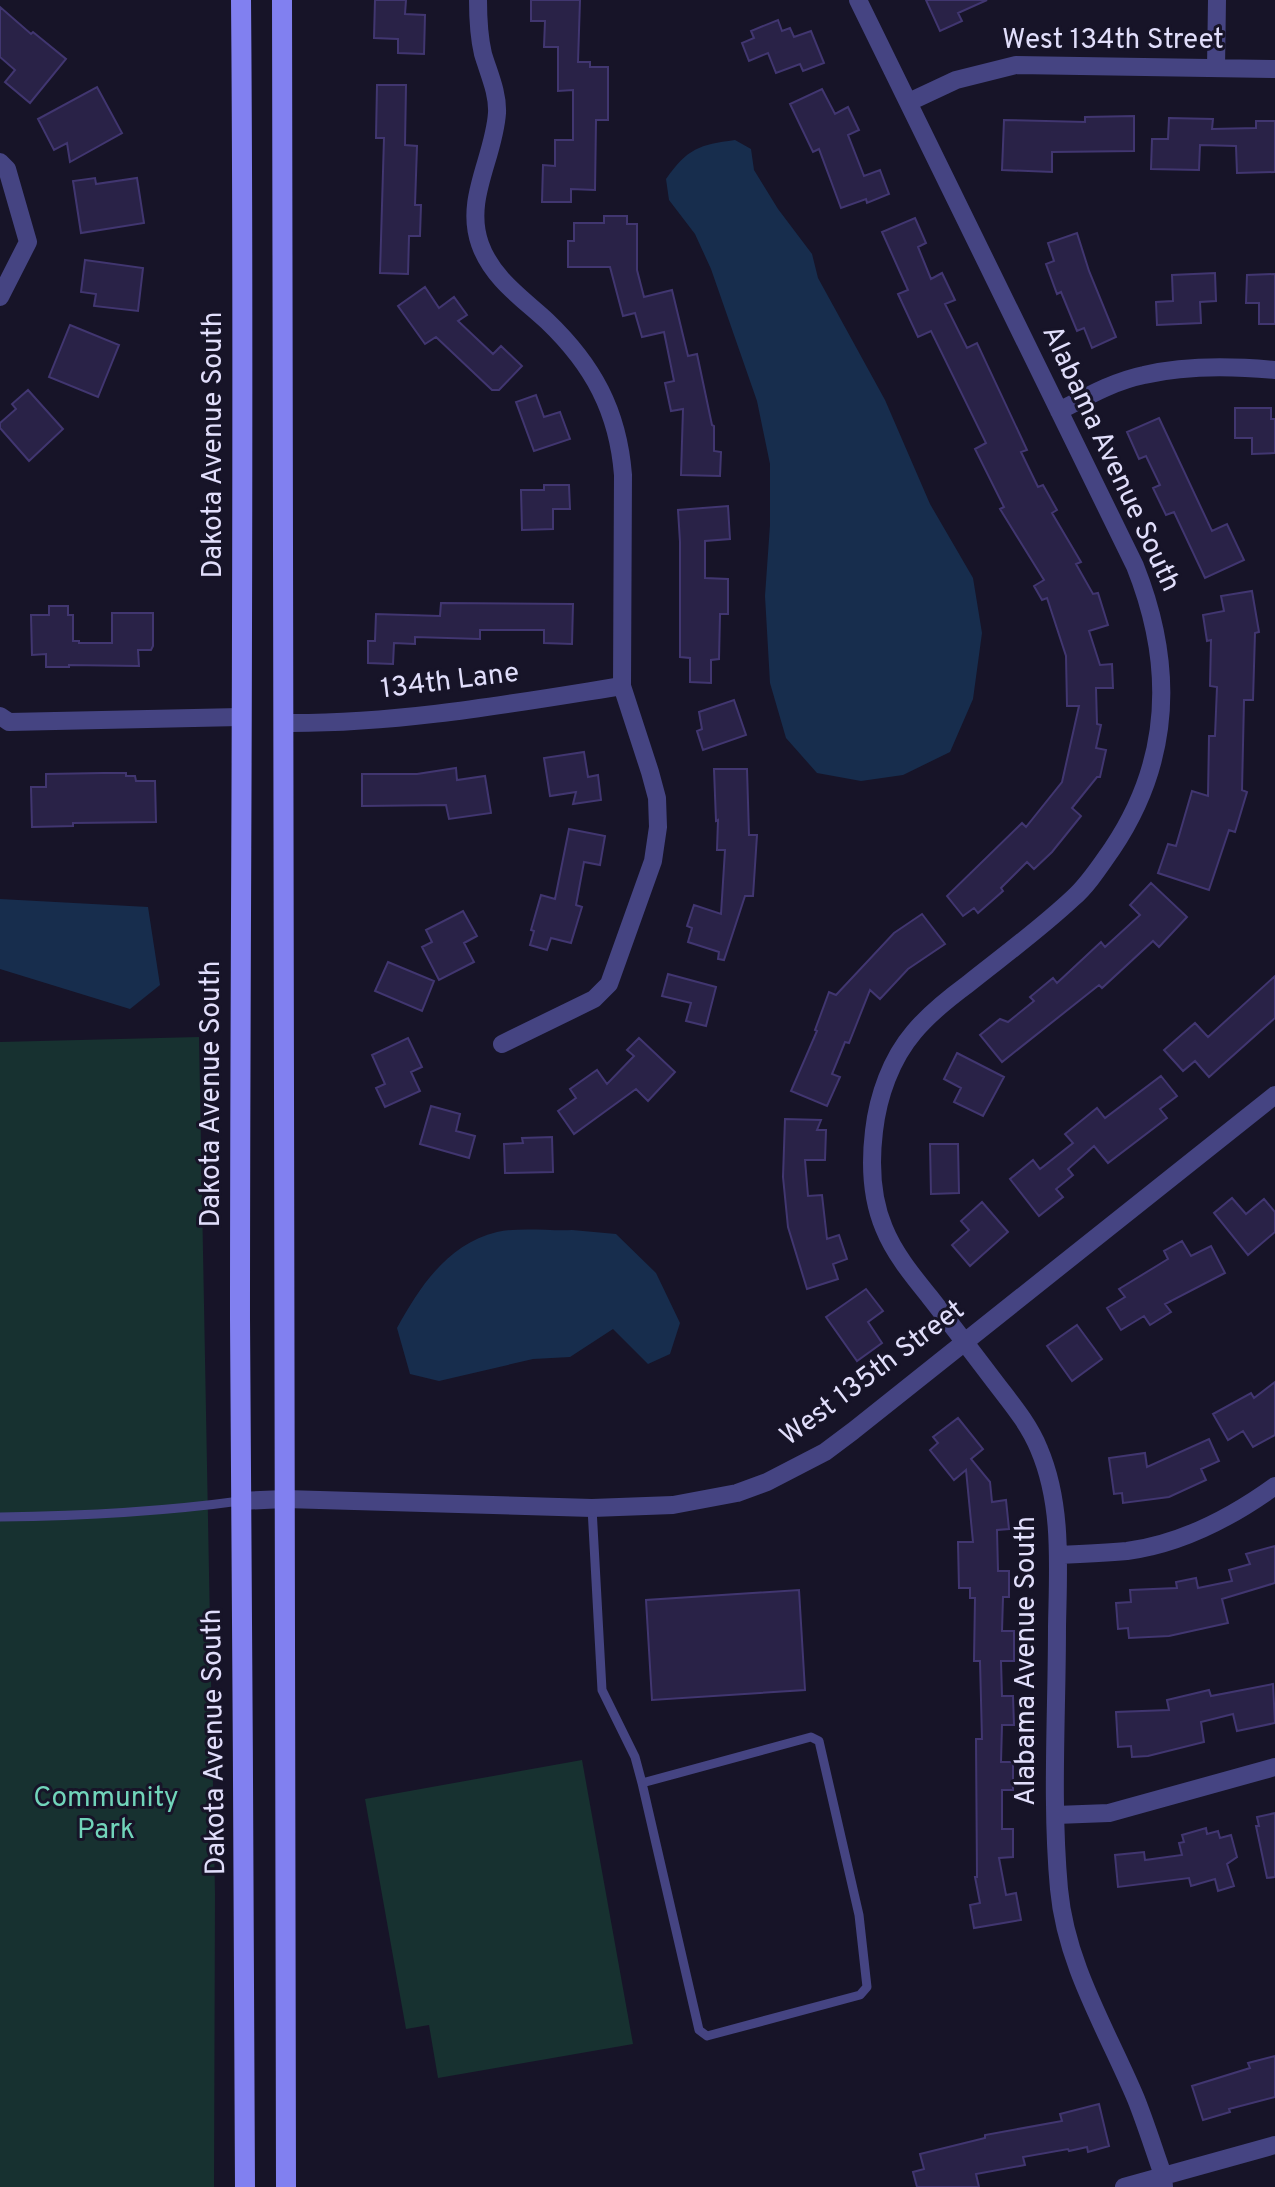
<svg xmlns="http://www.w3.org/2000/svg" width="1275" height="2187" font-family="Overpass,sans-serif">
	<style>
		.green { fill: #173130 }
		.water { fill: #172d4d }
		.building { fill: #292247; stroke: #413670; stroke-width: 2 }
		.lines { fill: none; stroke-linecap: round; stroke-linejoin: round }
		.lane { stroke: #454482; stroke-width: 9 }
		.street { stroke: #454482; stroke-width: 18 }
		.secondary { stroke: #8180f0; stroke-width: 20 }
		.labels { text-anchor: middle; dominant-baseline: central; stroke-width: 6; stroke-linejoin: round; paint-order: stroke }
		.street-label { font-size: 28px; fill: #e1defb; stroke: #171428 }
		.park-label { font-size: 28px; fill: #71d4ba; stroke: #171428 }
	</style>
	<rect width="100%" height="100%" fill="#171428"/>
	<path class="green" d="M199,1037L215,1894L214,2187H0V1042Z
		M582,1760L633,2044L438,2078L429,2025L406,2029L365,1799Z"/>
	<path class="water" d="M735,140L751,149L754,170L778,209L812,254L818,278L885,400L930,504L973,578L982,633L973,699L950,752L903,775L861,781L817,773L786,738L770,683L765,596L770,525V464L757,401L711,269L695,234L669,200L666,179C688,148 699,145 735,140Z
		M0,899L148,907L160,985L130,1009L0,969Z
		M572,1230L616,1234L656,1273L680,1323L670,1354L648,1364L613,1329L570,1357L533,1359L439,1381L410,1374L397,1328C420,1286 448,1244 497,1232C520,1227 549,1231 572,1230Z"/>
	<path class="building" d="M375,0H406L405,14L425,15L424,54L398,53V39L374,38Z
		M531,0H580L578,62H590V67H608V120H596L595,190L571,189V202H542L543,165L555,166V140H573V90L558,91V47H544L545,21H531Z
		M926,0H987L958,13L962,21L940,31Z
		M0,7L31,34L33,32L66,59L30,103L5,82L15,70L0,57Z
		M778,20L782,31L790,28L794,37L811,31L824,63L803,71L800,64L776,73L768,53L749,61L742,43L754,38L751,31Z
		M377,85H406L405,145L417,146L415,205H421L420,236H409L408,274L380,273L384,138H376Z
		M97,87L122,133L70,162L67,143L54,150L38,119Z
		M822,89L835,114L848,107L859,130L848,135L864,176L880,170L889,194L867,203L866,199L841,208L819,149L813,152L790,104Z
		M1134,116V151L1052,152V172L1002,170L1004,120L1085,122V117Z
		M1169,118L1213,119L1212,129L1256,128V121H1275V172L1237,173L1236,146L1200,145L1199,170L1151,169L1152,139H1168Z
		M95,178L96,184L137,178L144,223L81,233L73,181Z
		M604,216H627V224H637V270L644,297L672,290L688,356L697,354L712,425L714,426V451L721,452L720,476L681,475L683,409L671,411L665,383L674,381L664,332L642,337L635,313L623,316L610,267H568V241H574V223H604Z
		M915,218L926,243L918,247L931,279L942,273L955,300L945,304L967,348L977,343L1027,450L1021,452L1038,487L1043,485L1057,510L1052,513L1081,562L1076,564L1093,594L1098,593L1108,625L1089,631L1100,665L1112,664L1113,688H1096L1097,724L1101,725L1096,748L1106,750L1100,777H1097L1072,808L1081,816L1052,852L1034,869L1027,862L1001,888L1003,891L978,913L974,908L963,916L947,896L1022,823L1026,827L1062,782L1079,706H1067L1066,656L1047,598L1042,600L1034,586L1044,580L1000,509L1004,507L975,449L986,443L931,331L918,337L898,294L908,290L882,232Z
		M1077,233L1089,271L1116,337L1092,348L1084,328L1077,331L1061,292L1057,294L1046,264L1054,261L1048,243Z
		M85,260L143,268L138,311L94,306L96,294L81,292Z
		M1215,273L1216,301L1200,302L1201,323L1157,325L1156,302L1173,301L1172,275Z
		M1275,274V324H1259V303H1246L1247,275Z
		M425,287L439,308L454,297L467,315L458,321L493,354L501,346L522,366L499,390H492L436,337L425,344L398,306Z
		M70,325L119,345L98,397L49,377Z
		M28,390L63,429L29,461L0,428V423L16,409L12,404Z
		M536,395L544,417L560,412L570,439L534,451L516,402Z
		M1235,408H1271V419H1275V453L1252,454V438H1235Z
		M1159,418L1212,531L1227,524L1244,560L1205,578L1174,512L1166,515L1153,488L1160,485L1146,456L1139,459L1127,432Z
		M544,485H569L570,509H553V529L522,530L521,490H544Z
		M728,506L730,539L705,541V578L728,579V614H720L719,659L711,660V683L690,682V658L680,657V542L678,510Z
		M1252,591L1259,632L1255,633L1253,700H1244L1242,790L1247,792L1235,832L1229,830L1209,890L1158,873L1168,844L1176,846L1192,791L1208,796L1209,736H1215L1217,687L1210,686L1211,640L1207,641L1203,615L1224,611L1221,596Z
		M441,603L573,604L572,644L544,643V630H480V639L415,637V644L394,643L393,664L368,663V641H375L376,614L440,616Z
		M49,606H68V615H73V641H79V643H112V613H153V646L151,650H138L139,666L69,665V667H46V654L32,655L31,615H49Z
		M734,700L746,735L703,750L697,731L702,729L699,712Z
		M584,752L588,777L598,775L601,800L573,804L576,792L550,796L544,758Z
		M456,768L457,780L485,776L491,813L449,819L446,805L362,806V774H417Z
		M714,769H747L749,835H757L753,896H745L724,960L718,959L719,952L688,942L692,928L687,926L694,905L721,914L725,850H717L718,820L716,821Z
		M103,773H126V776H135L136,781H155L156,822L73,823V826L32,827L31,787H46V774Z
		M569,829L605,836L600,865L584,862L576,905L582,907L571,943L551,938L547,950L530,945L534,931L531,930L541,895L555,899Z
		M1151,883L1187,917L1159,947L1153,941L1102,988L1099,985L1002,1062L980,1035L1000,1019L1008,1022L1034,1001L1030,997L1053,978L1057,983L1101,942L1105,947L1140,915L1130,905Z
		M463,911L477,936L464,943L474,962L439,980L422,947L432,942L426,930Z
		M922,914L945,944L908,969L880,999L870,990L849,1043L845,1042L832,1074L840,1077L827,1106L791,1091L817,1031L815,1030L829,992L836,995L894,933Z
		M388,962L434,981L422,1011L375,991Z
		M668,974L716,987L706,1026L686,1021L691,1003L662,996Z
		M1275,976V1018L1209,1077L1195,1061L1183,1071L1164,1050L1195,1023L1208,1037Z
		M408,1038L422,1067L411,1072L420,1091L385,1107L376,1088L385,1084L372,1055Z
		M639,1038L675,1072L648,1101L636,1089L574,1134L558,1111L576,1098L570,1089L597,1070L607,1084L634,1056L627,1050Z
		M957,1053L1004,1077L983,1116L954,1102L961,1088L944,1079Z
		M1161,1076L1177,1096L1160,1109L1167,1118L1108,1163L1094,1146L1068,1169L1073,1175L1056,1189L1063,1197L1039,1216L1010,1179L1033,1160L1040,1169L1073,1143L1065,1134L1097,1108L1105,1118Z
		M431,1106L460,1114L456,1131L475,1136L469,1158L420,1144Z
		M785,1119L821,1120L817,1130H826L825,1160H805L808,1196L822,1195L827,1239L839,1235L847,1259L833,1264L838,1279L807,1289L788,1227L783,1177Z
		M552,1137L553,1172L505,1173L504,1144L523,1143L522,1138Z
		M930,1144H958L959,1193L931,1194Z
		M1232,1198L1246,1214L1264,1199L1275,1212V1232L1248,1255L1214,1213Z
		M982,1202L1008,1232L970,1266L952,1245L969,1230L961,1221Z
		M1182,1241L1191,1256L1211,1246L1225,1273L1165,1304L1171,1312L1150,1325L1144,1316L1121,1330L1107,1308L1125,1297L1119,1289L1168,1259L1164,1251Z
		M866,1289L883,1311L868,1322L882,1343L857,1361L826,1317Z
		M1077,1325L1102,1359L1072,1381L1047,1346Z
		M1275,1382V1435L1253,1447L1243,1431L1228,1440L1213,1414L1251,1393L1254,1398Z
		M958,1418L983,1449L971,1459L990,1482L992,1502L1006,1500L1009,1529L997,1530L998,1571H1009V1597H1003L1002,1631H1014V1661H1001L1002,1696H1013L1014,1725H1002L1001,1762H1013V1790H1002V1829H1013V1857L999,1858L1006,1895L1016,1893L1021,1920L974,1928L970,1905L980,1903L975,1877H977L976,1739H982L980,1661H974L975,1598H970V1588H959L958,1542H973L966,1470L954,1480L930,1450L938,1443L933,1437Z
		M1209,1439L1219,1461L1201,1469L1206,1480L1169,1497L1123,1503L1122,1493L1114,1494L1109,1458L1145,1453L1147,1467Z
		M1275,1546V1583L1222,1599L1228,1623L1169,1636L1129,1638L1128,1628L1118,1629L1116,1603L1131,1602L1130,1590L1177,1588L1176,1582L1196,1578L1198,1588L1232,1581L1229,1570L1250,1564L1246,1554Z
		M799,1590L805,1690L652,1700L646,1600Z
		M1273,1684L1275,1723L1237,1731L1233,1714L1201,1722L1204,1742L1148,1756L1132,1757L1131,1746L1118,1747L1116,1712L1169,1710L1167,1700L1209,1690L1211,1696Z
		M1275,1813V1877L1267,1878L1256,1826H1259L1257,1817Z
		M1206,1828L1207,1834L1218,1831L1220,1838L1231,1835L1237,1857L1227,1864L1234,1886L1218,1891L1215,1879L1191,1886L1189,1878L1118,1887L1115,1855L1144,1852L1145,1860L1182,1855L1179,1843L1184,1842L1182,1835Z
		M1275,2056V2097L1229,2109L1230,2112L1203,2120L1192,2086L1250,2068L1248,2063Z
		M1099,2104L1109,2146L1088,2152L1087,2147L1069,2151L1068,2149L1023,2157L1025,2165L976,2174L979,2187H917L913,2172L924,2169L920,2154L985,2138V2135L1062,2121L1060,2114Z"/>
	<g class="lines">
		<path class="lane" d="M592,1508L602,1690L635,1757L642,1783L699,2030L707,2036L860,1995L867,1987L859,1915L819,1741L811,1737L642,1783
			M0,1517C81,1516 160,1512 240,1501"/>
		<path class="street" d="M478,0C478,18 479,37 483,54C489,74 498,93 497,113C494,158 464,199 480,244C492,278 522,298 547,321C593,365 618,411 623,475L622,686L650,772L657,798L658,827L653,861L609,984L594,999L502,1044
			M858,0L1135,566C1174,664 1172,760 1112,849C1100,866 1088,885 1073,898C1040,929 1003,956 968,984C949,998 929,1014 914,1032C891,1059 878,1096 874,1131C870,1164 871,1197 884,1228C894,1253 912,1275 929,1296C951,1324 973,1353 995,1382C1011,1403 1029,1424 1039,1449C1063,1505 1058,1568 1057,1627C1057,1714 1051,1802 1059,1889C1066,1965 1107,2030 1136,2099C1146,2124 1154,2150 1163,2175L1164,2187
			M1216,68L1217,0
			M909,102L956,80L1016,65L1275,69
			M0,162L7,169L28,242L0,297
			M1059,411C1086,397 1114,381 1144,375C1186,365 1232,366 1275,370
			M0,716L9,722L240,717
			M284,723C398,724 509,704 622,686
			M240,1501L285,1499L592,1508L673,1505L737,1493L767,1482L825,1452L853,1431L1275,1095
			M1058,1555C1081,1554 1104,1553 1127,1551C1180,1544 1232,1517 1275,1486
			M1056,1815L1109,1813L1275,1767
			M1124,2187L1275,2145"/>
		<path class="secondary" d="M241,0C245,440 240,879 240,1319C240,1608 246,1898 245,2187
			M282,0L286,2187"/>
	</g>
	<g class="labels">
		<g class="street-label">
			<text x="1113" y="41">West 134th Street</text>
			<text transform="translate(214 445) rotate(-90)">Dakota Avenue South</text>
			<text transform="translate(1110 459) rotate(65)">Alabama Avenue South</text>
			<text transform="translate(450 682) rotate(-7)">134th Lane</text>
			<text transform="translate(212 1094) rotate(-90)">Dakota Avenue South</text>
			<text transform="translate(873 1374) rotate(-37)">West 135th Street</text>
			<text transform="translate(1027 1661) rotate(-90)">Alabama Avenue South</text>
			<text transform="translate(215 1742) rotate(-91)">Dakota Avenue South</text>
		</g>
		<g class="park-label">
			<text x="106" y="1799">Community<tspan x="106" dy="32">Park</tspan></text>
		</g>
	</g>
</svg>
